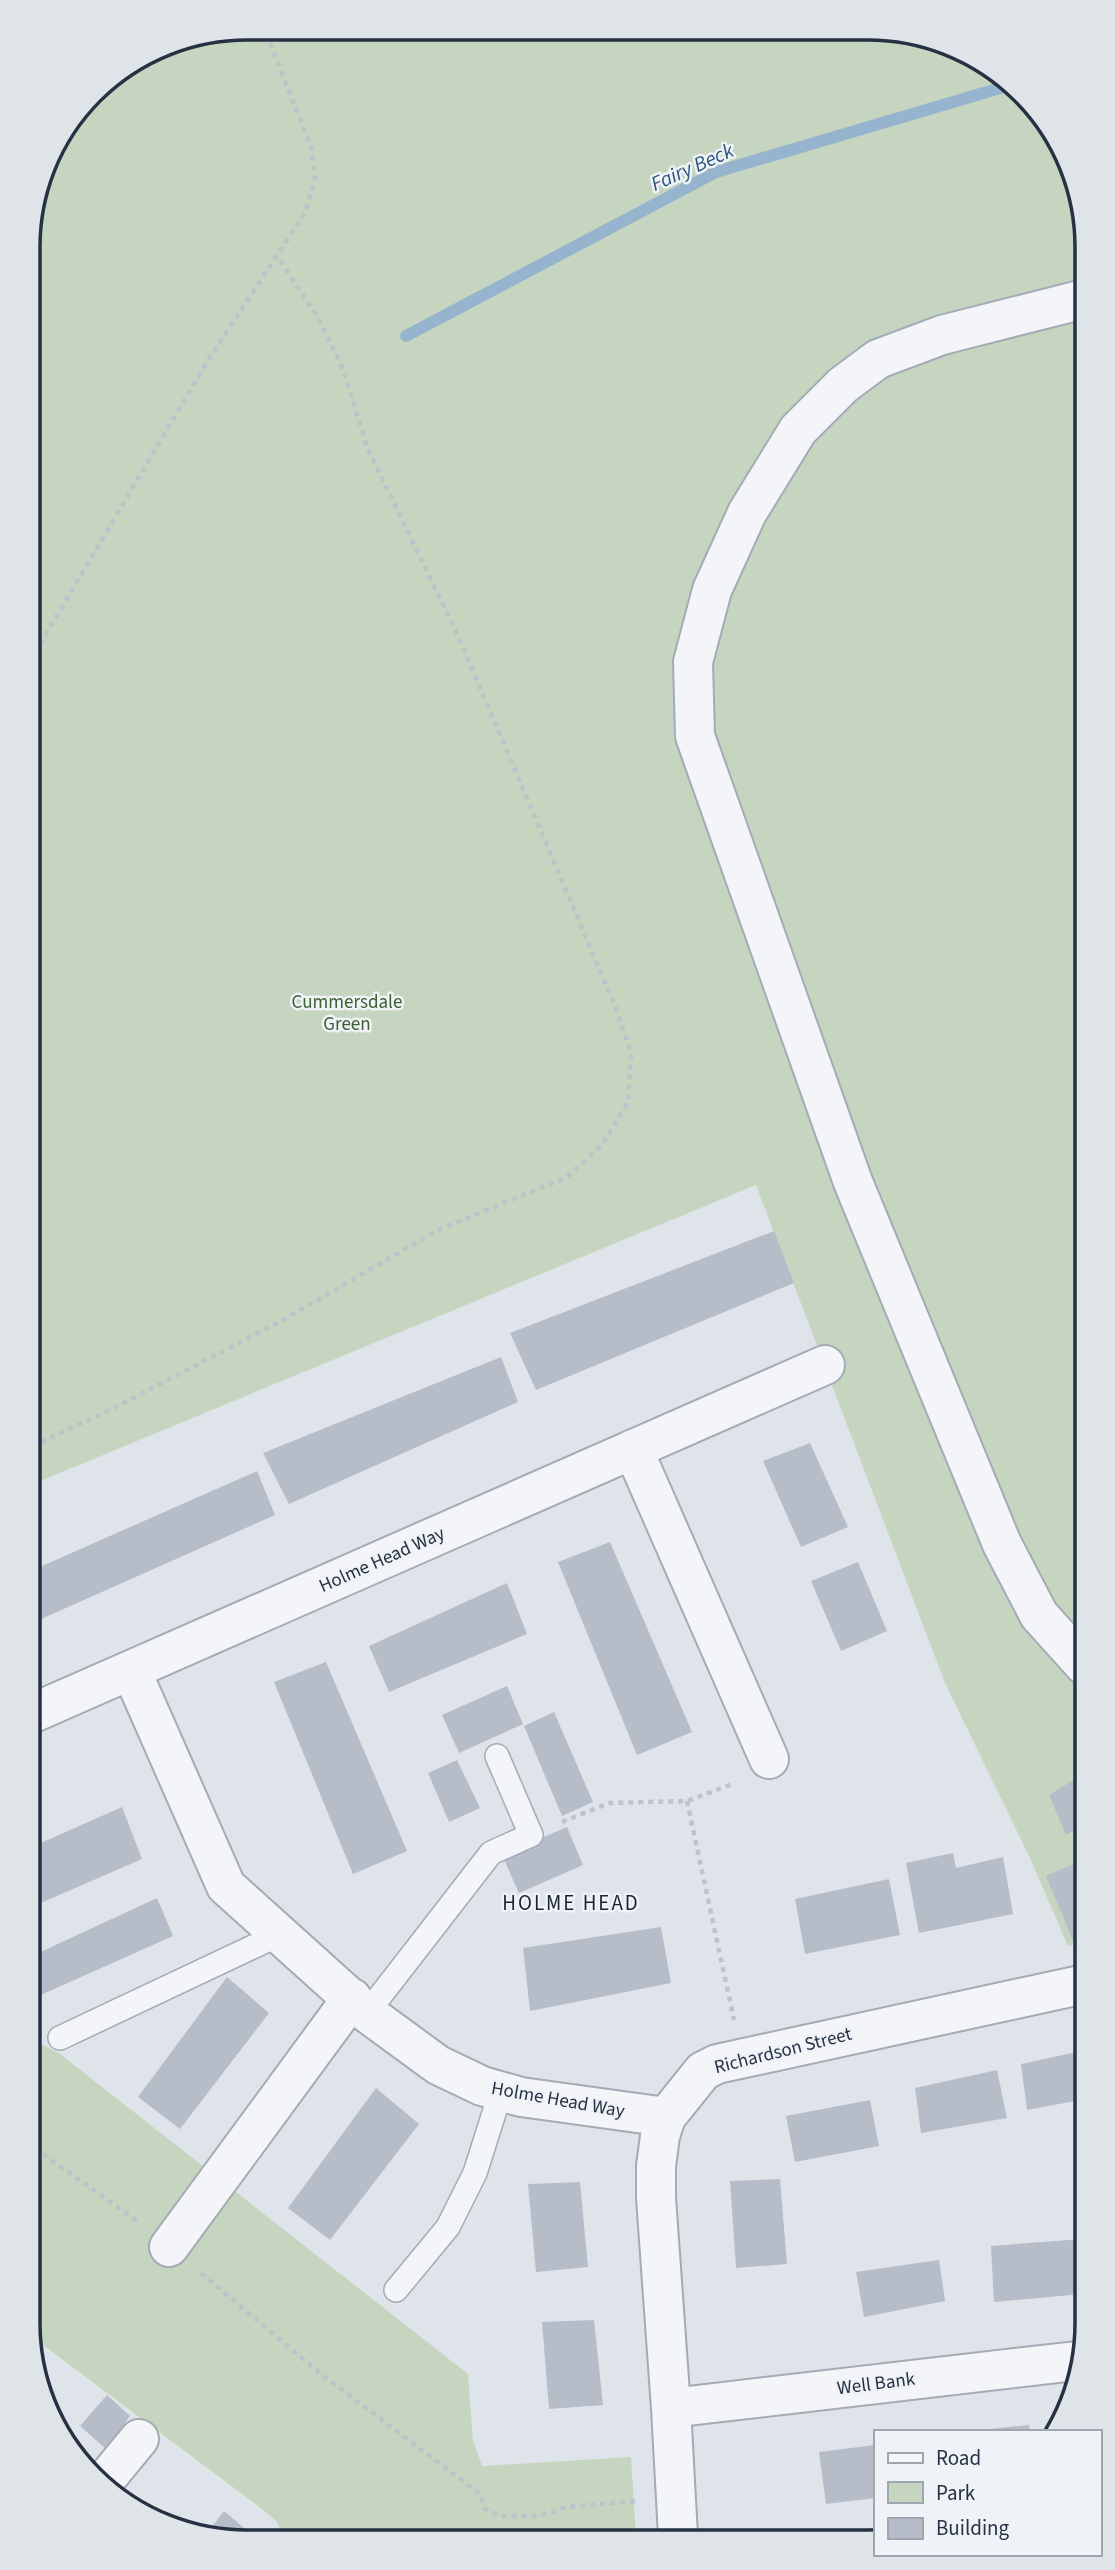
<svg xmlns="http://www.w3.org/2000/svg" width="1115" height="2570" font-family="'Source Sans 3',sans-serif">
	<style>
		.green { fill: #c6d5c0 }
		.lines { fill: none; stroke-linecap: round; stroke-linejoin: round }
		.stream { stroke: #96b4ce; stroke-width: 12 }
		.building { fill: #b6bdc8 }
		.lane-casing { stroke: #a4abb5; stroke-width: 26 }
		.street-casing { stroke: #a4abb5; stroke-width: 42 }
		.path { stroke: #bec2c9; stroke-width: 4.5; stroke-dasharray: 5 5; stroke-linecap: butt }
		.lane { stroke: #f3f5f8; stroke-width: 23 }
		.street { stroke: #f3f5f8; stroke-width: 38 }
		.labels { text-anchor: middle; dominant-baseline: central; stroke-width: 5; stroke-linejoin: round; paint-order: stroke }
		.park-label { font-size: 19px; fill: #3d6132; stroke: #eff3f7 }
		.street-label { font-size: 19px; fill: #263243; stroke: #eff3f7 }
		.water-label { font-size: 21px; font-style: italic; fill: #2c537c; stroke: #eff3f7 }
		.neighbourhood-label { font-size: 21px; letter-spacing: 2px; fill: #192334; stroke: #eff3f7 }
		.rim { fill: none; stroke: #263243; stroke-width: 3.5 }
	</style>
	<rect width="100%" height="100%" fill="#dfe4ea"/>
	<path class="green" d="M247,28L910,32L1013,83L1057,137L1079,190L1085,1942L1068,1946L1030,1858L945,1683L756,1185L33,1484L29,232L51,150L102,83L164,45Z
		M34,2040L60,2054L468,2374L473,2441L482,2466L631,2457L636,2536L284,2537L277,2522L266,2512L35,2339Z"/>
	<g class="lines">
		<path class="stream" d="M406,336L716,172L1014,84"/>
	</g>
	<path class="building" d="M774,1231L794,1283L536,1390L510,1333Z
		M501,1357L518,1402L289,1504L263,1453Z
		M810,1443L848,1527L801,1547L763,1461Z
		M257,1471L275,1515L39,1620L33,1611V1570Z
		M610,1542L692,1732L637,1755L558,1562Z
		M858,1562L887,1631L841,1651L811,1581Z
		M507,1583L527,1634L389,1692L369,1646Z
		M326,1662L407,1851L353,1874L274,1682Z
		M507,1686L523,1724L459,1753L442,1715Z
		M554,1712L593,1802L562,1816L524,1726Z
		M457,1760L480,1808L449,1822L428,1773Z
		M1085,1773V1824L1066,1835L1049,1795Z
		M122,1807L142,1859L34,1906V1846Z
		M567,1827L583,1865L519,1893L502,1855Z
		M953,1853L956,1868L1003,1857L1013,1914L919,1933L906,1863Z
		M1078,1862L1085,1878V1940L1074,1943L1046,1876Z
		M889,1879L900,1935L805,1954L795,1899Z
		M157,1898L173,1936L34,1998V1955Z
		M661,1927L671,1983L530,2011L523,1948Z
		M227,1977L269,2013L180,2129L138,2097Z
		M1086,2050V2099L1027,2110L1021,2064Z
		M997,2070L1007,2118L921,2133L915,2088Z
		M376,2088L419,2124L330,2240L288,2208Z
		M870,2100L879,2146L795,2162L786,2116Z
		M780,2179L787,2264L736,2268L730,2181Z
		M580,2182L588,2267L536,2272L528,2184Z
		M1082,2239L1083,2294L994,2302L991,2246Z
		M939,2260L945,2301L864,2317L856,2272Z
		M594,2320L603,2405L549,2409L542,2322Z
		M107,2395L130,2416L106,2449L80,2426Z
		M1029,2425L1030,2432H981L980,2430Z
		M875,2445V2498L826,2504L819,2452Z
		M224,2511L256,2538L204,2537Z"/>
	<g class="lines">
		<g class="lane-casing">
			<path id="lane" d="M367,2013L491,1853L531,1835L497,1756
				M60,2038L280,1934
				M396,2290L448,2227L475,2173L501,2091"/>
		</g>
		<g class="street-casing">
			<path id="street" d="M1080,300L942,335L878,359L843,385L798,430L747,513L712,590L693,662L695,736L853,1182L1002,1544L1039,1615L1084,1665
				M633,1449L769,1759
				M131,1670L226,1886L367,2013L438,2065L482,2086L521,2097L666,2117
				M33,1713L825,1365
				M169,2247L352,1998
				M671,2408L1076,2361L1081,2363
				M101,2485L139,2439
				M678,2536L671,2408L656,2198V2166L660,2136L666,2117L703,2071L717,2064L1085,1984"/>
		</g>
		<path class="path" d="M30,661L210,357L305,213L315,179L311,147L264,28
			M32,1446L110,1410L283,1320L438,1230L567,1177L602,1145L628,1102L631,1053L616,1008L459,638L367,447L343,369L317,316L277,256
			M687,1801L734,2020
			M562,1822L609,1803L687,1801L735,1783
			M35,2148L137,2221
			M201,2273L321,2374L479,2493L485,2509L500,2516H539L566,2507L636,2501"/>
		<use href="#lane" class="lane"/>
		<use href="#street" class="street"/>
	</g>
	<g class="labels">
		<g class="park-label">
			<text x="347" y="1002">Cummersdale<tspan x="347" dy="22">Green</tspan></text>
		</g>
		<g class="street-label">
			<text transform="translate(382 1560) rotate(-24)">Holme Head Way</text>
			<text transform="translate(783 2051) rotate(-14)">Richardson Street</text>
			<text transform="translate(558 2100) rotate(10)">Holme Head Way</text>
			<text transform="translate(876 2384) rotate(-7)">Well Bank</text>
		</g>
		<g class="water-label">
			<text transform="translate(692 167) rotate(-24)">Fairy Beck</text>
		</g>
		<g class="neighbourhood-label">
			<text x="571" y="1903">HOLME HEAD</text>
		</g>
	</g>
	<path d="M0 0H1115V2570H0ZM247 40H868A207 207 0 0 1 1075 247V2323A207 207 0 0 1 868 2530H247A207 207 0 0 1 40 2323V247A207 207 0 0 1 247 40Z" fill="#dfe4e9" fill-rule="evenodd"/>
	<path class="rim" d="M247 40H868A207 207 0 0 1 1075 247V2323A207 207 0 0 1 868 2530H247A207 207 0 0 1 40 2323V247A207 207 0 0 1 247 40Z"/>
	<rect x="874" y="2430" width="228" height="126" fill="#eff3f7" stroke="#9fa6af" stroke-width="2"/>
	<rect x="888" y="2453" width="35" height="10" fill="#f3f5f8" stroke="#9fa6af" stroke-width="2"/>
	<text x="936" y="2465" font-size="21" fill="#263243">Road</text>
	<rect x="888" y="2482" width="35" height="21" fill="#c6d5c0" stroke="#9fa6af" stroke-width="2"/>
	<text x="936" y="2500" font-size="21" fill="#263243">Park</text>
	<rect x="888" y="2518" width="35" height="21" fill="#b6bdc8" stroke="#9fa6af" stroke-width="2"/>
	<text x="936" y="2535" font-size="21" fill="#263243">Building</text>
</svg>
